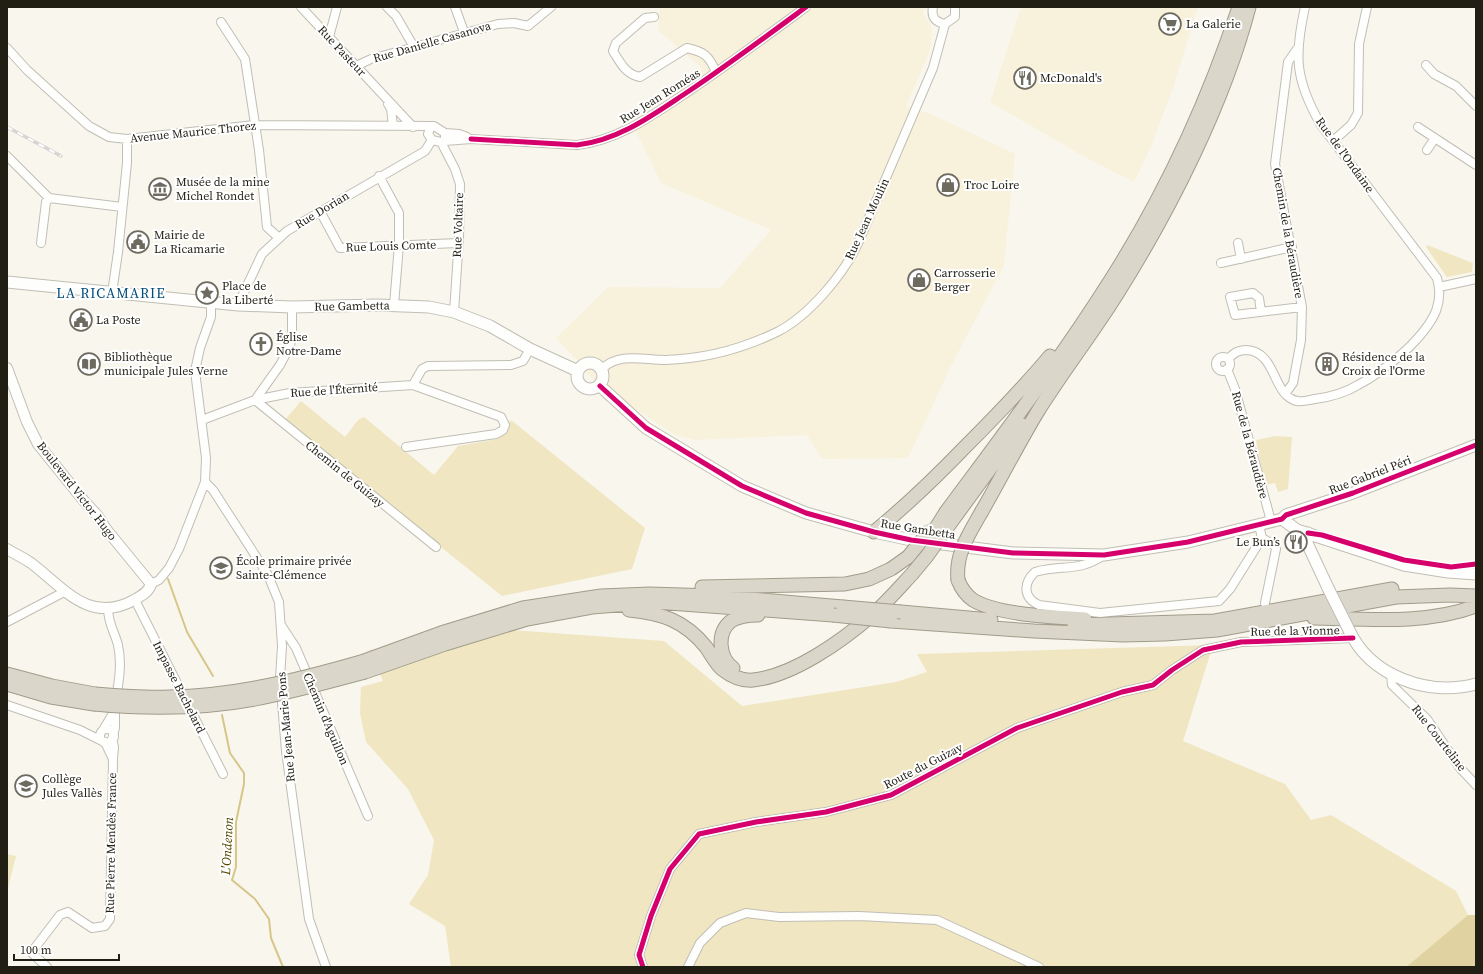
<svg xmlns="http://www.w3.org/2000/svg" width="1483" height="974" font-family="'Source Serif 4',serif">
	<style>
		.built { fill: #f8f1db }
		.green { fill: #f0e6c2 }
		.forest { fill: #e1d3a1 }
		.lines { fill: none; stroke-linecap: round; stroke-linejoin: round }
		.stream { stroke: #d7c689; stroke-width: 2 }
		.minor-casing { stroke: #c1beb5; stroke-width: 10 }
		.tertiary-casing { stroke: #c1beb5; stroke-width: 12 }
		.secondary-casing { stroke: #c1beb5; stroke-width: 13 }
		.trunk-casing { stroke: #a19c8a; stroke-width: 15 }
		.minor { stroke: #fefefc; stroke-width: 8 }
		.tertiary { stroke: #fefefc; stroke-width: 10 }
		.secondary { stroke: #fefefc; stroke-width: 11 }
		.trunk { stroke: #dad7ca; stroke-width: 13 }
		.rail-casing { stroke: #d6d5d2; stroke-width: 3.5 }
		.rail { stroke: #fff; stroke-width: 2; stroke-dasharray: 6; stroke-linecap: butt }
		.secondary-bridge-casing { stroke: #c1beb5; stroke-width: 13; stroke-linecap: butt }
		.trunk-bridge-casing { stroke: #a19c8a; stroke-width: 15; stroke-linecap: butt }
		.secondary-bridge { stroke: #fefefc; stroke-width: 11 }
		.trunk-bridge { stroke: #dad7ca; stroke-width: 13 }
		.cycleway-casing { stroke: #fff; stroke-width: 8 }
		.cycleway { stroke: #d6006c; stroke-width: 5 }
		.labels { text-anchor: middle; dominant-baseline: central; stroke-width: 4; stroke-linejoin: round; paint-order: stroke }
		.poi-label { font-size: 12px; fill: #211e14; stroke: #fff; text-anchor: start }
		.street-label { font-size: 12px; fill: #211e14; stroke: #fff }
		.water-label { font-size: 13px; font-style: italic; fill: #574701; stroke: #fff }
		.quarter-label { font-size: 14px; letter-spacing: 1px; fill: #004c79; stroke: #fff }
	</style>
	<rect width="100%" height="100%" fill="#f9f6ee"/>
	<path class="built" d="M660,7H926L923,13L932,29L930,51L906,106L931,114L1015,154L1004,265L953,362L908,458L822,459L807,435L695,440L675,435L602,387L589,376L575,358L556,338L608,287L720,288L771,230L661,183L631,121L703,69L658,30Z
		M1021,7H1198L1173,88L1152,144L1134,182L1083,156L990,102Z"/>
	<path class="green" d="M1427,245L1473,263L1472,272L1447,277L1426,247Z
		M301,401L345,437L358,420L364,417L434,475L458,446L498,439L511,420L645,528L632,569L502,596L284,421Z
		M1275,436L1292,437L1288,489L1278,492L1275,483L1265,485L1256,440Z
		M441,625L664,641L742,706L896,682L927,672L917,654L1213,645L1183,741L1285,784L1311,820L1331,815L1456,891L1468,915L1406,967H451L445,926L409,904L428,875L434,840L408,789L366,742L360,713L361,687L383,681L369,650L451,641Z
		M7,854L16,856L7,892Z"/>
	<path class="forest" d="M1468,915H1476V967H1406Z"/>
	<g class="lines">
		<path class="stream" d="M168,579L187,632L213,676
			M222,715L230,753L244,773V784L236,822V867L232,880L255,899L269,919L271,938L283,967"/>
		<g class="minor-casing">
			<path id="minor" d="M301,7L413,127
				M387,7L396,16L414,47
				M455,7L464,32
				M933,7C931,17 935,22 945,24L955,17V7
				M654,17L645,18L616,43L613,51C620,62 625,74 640,77L687,48C705,52 709,56 716,72
				M221,22L245,59L259,150L267,227L279,238
				M329,37L337,7
				M7,48L27,70L89,126L109,137L127,139L254,125L431,126
				M1426,65L1434,74L1456,86L1476,106
				M356,66L371,59L498,24L514,23L528,26L551,7
				M388,104L391,109L393,126
				M431,126H434L445,133V141L441,142L432,140L428,134Z
				M1418,127L1476,165
				M445,133L459,134L467,137
				M445,141L471,139L577,145C620,140 654,114 689,91C729,64 768,35 806,7
				M1333,141L1351,125L1358,113L1359,44L1367,7
				M441,142L455,169L460,184L459,238L454,312
				M1427,150L1435,138
				M7,156L49,198L122,207
				M379,176L399,213V245L394,305
				M321,213L340,248L458,243
				M41,243L46,202L49,198
				M1238,243L1241,259
				M1221,263L1292,247
				M1439,287L1476,279
				M112,293L118,252L127,163V139
				M238,305L262,254L287,231L420,154L425,151L432,140
				M1261,312L1259,298L1253,293L1230,297L1235,315L1302,307
				M1216 364a7 7 0 1 1 14 0a7 7 0 1 1-14 0Z
				M1228,359C1234,353 1238,350 1246,350C1277,351 1272,396 1297,401C1302,402 1309,400 1315,399C1330,397 1345,393 1358,385C1385,371 1424,339 1436,311C1440,300 1440,288 1437,278L1321,125C1295,80 1294,56 1305,7
				M602,369C619,352 643,360 665,360C703,359 742,349 777,332C809,316 845,273 859,241L933,68L945,24
				M1227,369L1235,389L1271,521
				M1285,394L1293,383L1301,340L1302,307L1275,164L1288,62L1297,49
				M255,400L290,393L413,385L422,369L428,366L511,365L523,361L530,349
				M255,400L436,547
				M202,420L255,400L280,365L290,346L292,335V307
				M406,447L496,434L503,430L505,425L501,417L413,385
				M205,482L213,490L268,575L279,602L282,646L280,678L286,751L309,919L326,967
				M1262,538L1274,545L1276,549L1265,603
				M1104,555C1078,573 1062,564 1035,572C1023,583 1023,598 1039,605L1100,613L1219,601L1230,589L1262,538L1259,525
				M151,584L159,580L169,568L179,549L205,482L206,458L195,371L200,348L211,317V303
				M135,600L223,774
				M108,609C108,623 115,633 118,645C122,663 119,681 116,699
				M7,622L64,592
				M281,625L296,648L368,816
				M1391,674L1392,685L1427,719L1460,768L1476,785
				M7,705L80,730L102,741
				M100 736a7 7 0 1 1 14 0a7 7 0 1 1-14 0Z
				M103,730L115,710V728L113,735
				M105,742L113,759L114,747L112,739
				M47,967L33,954L34,949L60,915L68,912L92,928L105,926L110,919L113,759
				M643,967L639,955L651,916L670,869L699,834L756,822L826,812L891,795L1017,728L1122,692L1153,685L1172,670L1203,650L1241,642L1353,638
				M688,967L700,943L720,923L746,913L779,917L859,916L937,920L1039,967"/>
		</g>
		<g class="tertiary-casing">
			<path id="tertiary" d="M7,368L27,422L38,444L84,501L97,515L106,529L151,584C149,592 141,596 134,600C89,625 63,587 31,563C24,558 15,554 7,549"/>
		</g>
		<g class="secondary-casing">
			<path id="secondary" d="M7,282L238,305L292,307L377,305L429,307L454,312L490,326L530,349L578,371
				M577 376a13 13 0 1 1 26 0a13 13 0 1 1-26 0Z
				M600,386L646,428L742,486L806,513L874,532L911,540L1013,553L1104,555L1188,542L1282,519L1286,515L1353,493L1476,445
				M1282,519L1297,530L1404,565L1448,572L1476,574
				M1308,533L1307,543L1328,588
				M1349,630C1370,676 1428,697 1476,684"/>
		</g>
		<g class="trunk-casing">
			<path id="trunk" d="M982,511C1001,478 1018,444 1038,411C1063,371 1092,334 1117,294C1170,210 1224,103 1249,7
				M946,512C1003,435 1061,359 1112,278C1165,194 1208,101 1239,7
				M957,514L1022,425
				M874,532C906,506 936,477 965,447C994,418 1023,388 1050,356
				M958,580C961,588 966,595 973,600C997,615 1056,617 1085,619
				M702,587L845,584L869,579L891,569
				M629,610C662,613 685,621 706,647C711,654 716,664 722,669C731,676 742,681 753,680C793,676 842,641 872,615C886,603 899,588 912,574
				M901,612L991,620
				M1314,618C1367,619 1425,625 1476,606
				M891,621L1034,631L1123,635L1165,634L1217,630L1396,597L1450,595L1476,596
				M1074,625L1215,621L1392,589
				M361,662L441,633L523,608L601,596L649,594L715,596L843,607
				M733,668C719,658 716,633 731,621C739,616 749,615 758,615
				M365,672L445,644L527,619L592,607L655,602L833,615
				M7,674L52,686L95,694
				M7,684L51,697L94,704"/>
		</g>
		<use href="#minor" class="minor"/>
		<use href="#tertiary" class="tertiary"/>
		<use href="#secondary" class="secondary"/>
		<use href="#trunk" class="trunk"/>
		<g class="rail-casing">
			<path id="rail" d="M7,127L61,156"/>
		</g>
		<use href="#rail" class="rail"/>
		<g class="secondary-bridge-casing">
			<path id="secondary-bridge" d="M1328,588L1349,630"/>
		</g>
		<g class="trunk-bridge-casing">
			<path id="trunk-bridge" d="M929,539L946,512
				M891,569L908,557L930,530
				M912,574L927,556L957,514
				M958,580C955,554 969,534 982,511
				M843,607L901,612
				M833,615L891,621
				M95,694C120,696 145,698 169,697C235,696 298,680 361,662
				M94,704C148,709 202,709 255,699C292,692 328,682 365,672"/>
		</g>
		<use href="#secondary-bridge" class="secondary-bridge"/>
		<use href="#trunk-bridge" class="trunk-bridge"/>
		<g class="cycleway-casing">
			<path id="cycleway" d="M471,139L577,145C620,140 654,114 689,91C729,64 768,35 806,7
				M600,386L646,428L742,486L806,513L874,532L911,540L1013,553L1104,555L1188,542L1282,519L1286,515L1353,493L1476,445
				M1308,533L1322,535L1404,560L1451,567L1476,564
				M643,967L639,955L651,916L670,869L699,834L756,822L826,812L891,795L1017,728L1122,692L1153,685L1172,670L1203,650L1241,642L1353,638"/>
		</g>
		<use href="#cycleway" class="cycleway"/>
	</g>
	<defs>
		<g id="supermarket-ring" transform="scale(1.15)"><circle r="9.5" fill="#fff" stroke="#6d6a60" stroke-width="1.5"/><path d="M-6-5.5h2.5l.6 2H6L4.5 2H-2.5L-4.4-4H-6ZM-1.5 3.2a1.3 1.3 0 1 0 .1 0ZM3 3.2a1.3 1.3 0 1 0 .1 0Z" fill="#6d6a60"/></g>
		<g id="restaurant-ring" transform="scale(1.15)"><circle r="9.5" fill="#fff" stroke="#6d6a60" stroke-width="1.5"/><path d="M-5-6h1v4h1v-4h1v4h1v-4h1v5L-1.5 .5V6h-2V.5L-5-1ZM5-6V6H3V1.5H1.5Q1.5-4 5-6Z" fill="#6d6a60"/></g>
		<g id="shop-ring" transform="scale(1.15)"><circle r="9.5" fill="#fff" stroke="#6d6a60" stroke-width="1.5"/><path d="M-5-2.5h2.3a2.7 3.5 0 0 1 5.4 0H5L5.5 6h-11ZM-1.5-2.5h3a1.5 2.3 0 0 0-3 0Z" fill="#6d6a60"/></g>
		<g id="museum-ring" transform="scale(1.15)"><circle r="9.5" fill="#fff" stroke="#6d6a60" stroke-width="1.5"/><path d="M0-6L6-3V-2H-6V-3ZM-5-1h2V3h-2ZM-1-1h2V3h-2ZM3-1h2V3H3ZM-6 4H6V6H-6Z" fill="#6d6a60"/></g>
		<g id="civic-ring" transform="scale(1.15)"><circle r="9.5" fill="#fff" stroke="#6d6a60" stroke-width="1.5"/><path d="M-.6-6.5H3V-4.5H.6V-3L4-1V1h2V6H-6V1h2V-1L-.6-3ZM-1.2 2.5V6h2.4V2.5Z" fill="#6d6a60"/></g>
		<g id="sight-ring" transform="scale(1.15)"><circle r="9.5" fill="#fff" stroke="#6d6a60" stroke-width="1.5"/><path d="M0-6L1.8-2.2L6-1.7L2.9 1.2L3.7 5.4L0 3.3L-3.7 5.4L-2.9 1.2L-6-1.7L-1.8-2.2Z" fill="#6d6a60"/></g>
		<g id="church-ring" transform="scale(1.15)"><circle r="9.5" fill="#fff" stroke="#6d6a60" stroke-width="1.5"/><path d="M-1.2-6h2.4v3.5h3.3v2.4h-3.3V6h-2.4V-.1h-3.3v-2.4h3.3Z" fill="#6d6a60"/></g>
		<g id="library-ring" transform="scale(1.15)"><circle r="9.5" fill="#fff" stroke="#6d6a60" stroke-width="1.5"/><path d="M-6-4Q-3-5.5-.7-3.5V5Q-3 3-6 4ZM6-4Q3-5.5 .7-3.5V5Q3 3 6 4Z" fill="#6d6a60"/></g>
		<g id="building-ring" transform="scale(1.15)"><circle r="9.5" fill="#fff" stroke="#6d6a60" stroke-width="1.5"/><path d="M-4-6H4V6H1V3H-1V6H-4ZM-2.5-4.3h1.7v1.8h-1.7ZM.8-4.3h1.7v1.8H.8ZM-2.5-1h1.7V.8h-1.7ZM.8-1h1.7V.8H.8Z" fill="#6d6a60"/></g>
		<g id="school-ring" transform="scale(1.15)"><circle r="9.5" fill="#fff" stroke="#6d6a60" stroke-width="1.5"/><path d="M0-5L7-2L0 1L-7-2ZM-4 1L0 2.5L4 1V4Q0 6-4 4Z" fill="#6d6a60"/></g>
	</defs>
	<g fill-rule="evenodd">
		<use href="#supermarket-ring" x="1170" y="24"/>
		<use href="#restaurant-ring" x="1025" y="78"/>
		<use href="#shop-ring" x="948" y="185"/>
		<use href="#museum-ring" x="160" y="189"/>
		<use href="#civic-ring" x="138" y="242"/>
		<use href="#shop-ring" x="919" y="280"/>
		<use href="#sight-ring" x="207" y="293"/>
		<use href="#civic-ring" x="81" y="320"/>
		<use href="#church-ring" x="261" y="344"/>
		<use href="#library-ring" x="89" y="364"/>
		<use href="#building-ring" x="1327" y="364"/>
		<use href="#restaurant-ring" x="1296" y="542"/>
		<use href="#school-ring" x="221" y="568"/>
		<use href="#school-ring" x="26" y="786"/>
	</g>
	<g class="labels">
		<g class="poi-label">
			<text x="1186" y="24">La Galerie</text>
			<text x="1040" y="78">McDonald's</text>
			<text x="176" y="182">Musée de la mine<tspan x="176" dy="14">Michel Rondet</tspan></text>
			<text x="964" y="185">Troc Loire</text>
			<text x="154" y="235">Mairie de<tspan x="154" dy="14">La Ricamarie</tspan></text>
			<text x="934" y="273">Carrosserie<tspan x="934" dy="14">Berger</tspan></text>
			<text x="222" y="286">Place de<tspan x="222" dy="14">la Liberté</tspan></text>
			<text x="96" y="320">La Poste</text>
			<text x="276" y="337">Église<tspan x="276" dy="14">Notre-Dame</tspan></text>
			<text x="104" y="357">Bibliothèque<tspan x="104" dy="14">municipale Jules Verne</tspan></text>
			<text x="1342" y="357">Résidence de la<tspan x="1342" dy="14">Croix de l'Orme</tspan></text>
			<text x="1280" y="542" text-anchor="end">Le Bun’s</text>
			<text x="236" y="561">École primaire privée<tspan x="236" dy="14">Sainte-Clémence</tspan></text>
			<text x="42" y="779">Collège<tspan x="42" dy="14">Jules Vallès</tspan></text>
		</g>
		<g class="street-label">
			<text transform="translate(432 42) rotate(-16)">Rue Danielle Casanova</text>
			<text transform="translate(342 51) rotate(47)">Rue Pasteur</text>
			<text transform="translate(660 96) rotate(-32)">Rue Jean Roméas</text>
			<text transform="translate(193 132) rotate(-6)">Avenue Maurice Thorez</text>
			<text transform="translate(1345 155) rotate(54)">Rue de l'Ondaine</text>
			<text transform="translate(322 210) rotate(-31)">Rue Dorian</text>
			<text transform="translate(867 219) rotate(-65)">Rue Jean Moulin</text>
			<text transform="translate(458 225) rotate(-88)">Rue Voltaire</text>
			<text transform="translate(1288 233) rotate(80)">Chemin de la Béraudière</text>
			<text transform="translate(391 246) rotate(-2)">Rue Louis Comte</text>
			<text transform="translate(352 306) rotate(-1)">Rue Gambetta</text>
			<text transform="translate(334 390) rotate(-4)">Rue de l'Éternité</text>
			<text transform="translate(1250 445) rotate(75)">Rue de la Béraudière</text>
			<text transform="translate(345 474) rotate(39)">Chemin de Guizay</text>
			<text transform="translate(1370 475) rotate(-21)">Rue Gabriel Péri</text>
			<text transform="translate(77 491) rotate(52)">Boulevard Victor Hugo</text>
			<text transform="translate(918 529) rotate(9)">Rue Gambetta</text>
			<text transform="translate(1295 631) rotate(-1)">Rue de la Vionne</text>
			<text transform="translate(179 687) rotate(63)">Impasse Bachelard</text>
			<text transform="translate(326 719) rotate(67)">Chemin d'Aguillon</text>
			<text transform="translate(286 727) rotate(-95)">Rue Jean-Marie Pons</text>
			<text transform="translate(1439 738) rotate(52)">Rue Courteline</text>
			<text transform="translate(923 766) rotate(-27)">Route du Guizay</text>
			<text transform="translate(111 843) rotate(-89)">Rue Pierre Mendès France</text>
		</g>
		<g class="water-label">
			<text transform="translate(227 846) rotate(-87)">L'Ondenon</text>
		</g>
		<g class="quarter-label">
			<text x="111" y="293">LA RICAMARIE</text>
		</g>
	</g>
	<rect width="1483" height="974" fill="none" stroke="#211e14" stroke-width="16"/>
	<path d="M14 954v6h105v-6" fill="none" stroke="#211e14" stroke-width="2"/>
	<text x="20" y="954" font-size="12" fill="#211e14" stroke="#ffffff" stroke-width="3" paint-order="stroke">100 m</text>
</svg>
